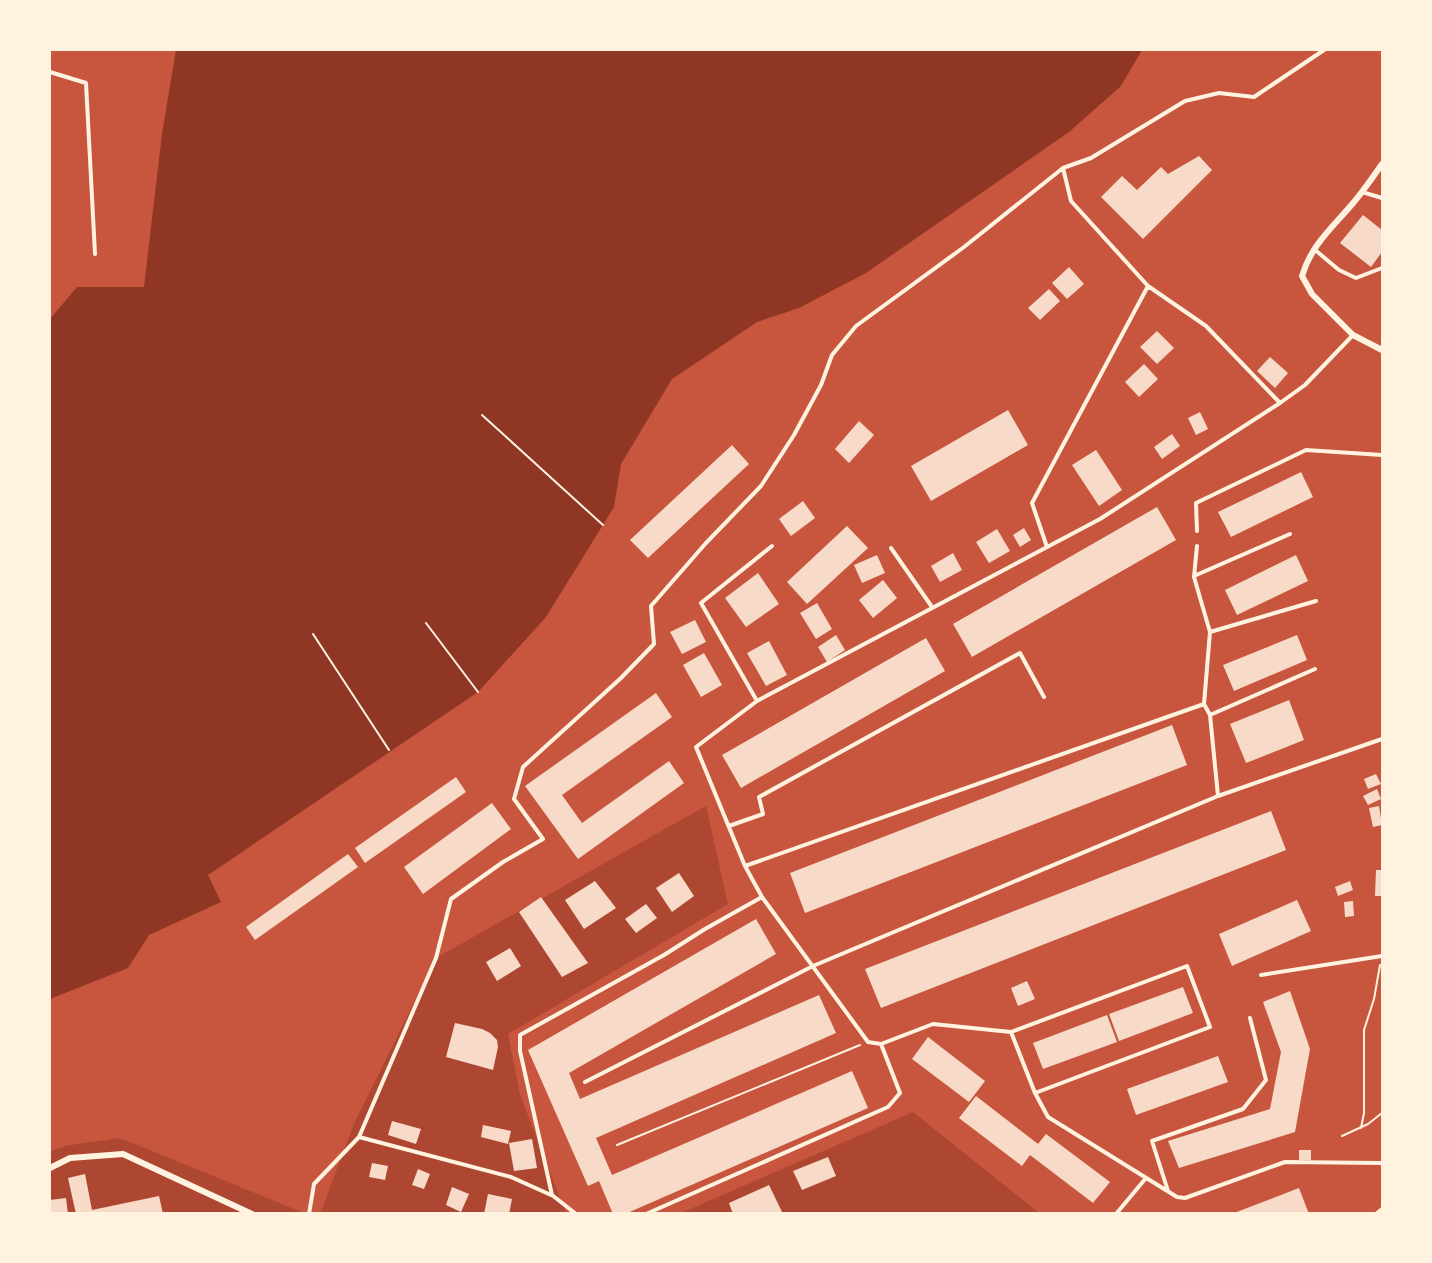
<svg xmlns="http://www.w3.org/2000/svg" width="1432" height="1263" font-family="Raleway,sans-serif">
	<style>
		.green { fill: #ae4732 }
		.water { fill: #8f3625 }
		.building { fill: #f7dbc8 }
		.lines { fill: none; stroke-linecap: round; stroke-linejoin: round }
		.path { stroke: #fff3e0; stroke-width: 2 }
		.service { stroke: #fff3e0; stroke-width: 4 }
		.minor { stroke: #fff3e0; stroke-width: 6 }
	</style>
	<rect width="100%" height="100%" fill="#c8553d"/>
	<path class="green" d="M706,806L728,904L508,1034L520,1095L566,1213L320,1214L353,1126L436,958Z
		M913,1112L1039,1213L679,1214Z
		M120,1138L304,1213H50V1152L64,1146Z"/>
	<path class="water" d="M176,50H1142L1121,86L1069,132L866,273L799,308L757,322L672,379L621,464L614,507L546,617L478,692L208,875L221,902L149,935L128,968L50,999V319L77,287H144L162,134Z"/>
	<path class="building" d="M1199,156L1212,170L1143,239L1101,197L1122,176L1137,190L1161,167L1168,174Z
		M1363,215L1382,230V252L1371,267L1340,243Z
		M1069,267L1084,284L1067,299L1052,283Z
		M1049,289L1060,301L1040,320L1028,308Z
		M1157,331L1174,348L1157,364L1140,347Z
		M1270,357L1288,373L1275,388L1257,371Z
		M1144,364L1158,379L1139,397L1125,382Z
		M1008,410L1028,445L931,501L911,466Z
		M1200,412L1208,429L1196,435L1188,418Z
		M859,421L874,435L849,463L835,449Z
		M1172,434L1180,446L1162,459L1154,447Z
		M732,445L749,464L648,558L630,540Z
		M1096,450L1122,490L1099,506L1072,465Z
		M1301,472L1313,497L1231,537L1218,512Z
		M803,501L815,518L791,536L779,519Z
		M1157,507L1176,540L972,657L953,624Z
		M847,526L868,548L807,604L787,582Z
		M1024,528L1031,540L1020,547L1013,535Z
		M997,529L1010,551L989,563L976,542Z
		M953,553L962,570L940,582L931,566Z
		M877,555L885,573L862,583L854,565Z
		M1296,555L1308,581L1237,615L1225,590Z
		M758,573L779,604L746,627L725,598Z
		M883,580L897,598L873,618L859,600Z
		M817,603L832,629L816,639L800,613Z
		M695,620L706,642L682,654L670,632Z
		M836,635L845,650L827,662L818,647Z
		M1297,635L1307,660L1234,691L1223,665Z
		M926,638L945,671L741,788L722,755Z
		M769,641L787,675L766,686L747,653Z
		M704,653L722,685L701,697L683,665Z
		M656,693L672,717L562,795L582,823L669,761L684,783L578,859L525,786Z
		M1289,700L1304,740L1246,763L1230,724Z
		M1172,725L1187,765L805,913L790,873Z
		M1376,774L1381,784L1368,789L1364,779Z
		M456,777L466,792L365,863L355,848Z
		M1377,789L1381,799L1368,805L1363,796Z
		M492,803L511,829L423,894L404,867Z
		M1379,806L1382,825L1373,827L1369,808Z
		M1271,811L1286,850L881,1008L865,969Z
		M348,854L358,867L255,940L246,927Z
		M1376,870H1382V896H1375Z
		M679,873L694,896L672,912L656,888Z
		M595,881L616,908L584,929L565,900Z
		M1350,881L1353,890L1338,896L1335,887Z
		M541,897L588,963L562,977L519,912Z
		M1297,900L1311,931L1232,966L1219,934Z
		M1353,901L1354,916L1345,917L1344,902Z
		M646,904L657,918L636,933L625,919Z
		M756,919L776,954L569,1073L580,1099L819,995L836,1033L596,1138L612,1175L852,1071L868,1108L625,1214H613L599,1181L588,1186L528,1050Z
		M510,948L521,966L497,981L486,962Z
		M1027,981L1035,999L1018,1006L1011,988Z
		M1183,987L1193,1013L1119,1041L1109,1014Z
		M1290,991L1310,1049L1295,1132L1179,1168L1168,1141L1270,1109L1281,1052L1263,1002Z
		M1107,1015L1117,1042L1043,1069L1033,1043Z
		M455,1023L482,1029L490,1033L497,1040L498,1047L493,1070L446,1057Z
		M928,1037L985,1081L969,1102L912,1059Z
		M1218,1056L1228,1082L1136,1115L1127,1089Z
		M976,1096L1038,1144L1046,1134L1110,1182L1093,1203L1030,1155L1022,1166L959,1118Z
		M392,1121L421,1129L416,1144L388,1135Z
		M483,1125L511,1131L508,1144L481,1137Z
		M532,1139L537,1168L514,1171L509,1143Z
		M1299,1150H1311V1160H1299Z
		M828,1157L836,1176L802,1190L793,1171Z
		M372,1163L388,1166L385,1180L369,1177Z
		M418,1169L430,1174L424,1189L412,1185Z
		M85,1174L92,1210L159,1196L163,1214H76L68,1178Z
		M769,1185L783,1214H733L729,1203Z
		M452,1187L469,1194L461,1212L446,1205Z
		M1299,1188L1309,1214H1234V1213Z
		M488,1194L512,1199L509,1214H484Z
		M66,1198L68,1214H50V1200Z"/>
	<g class="lines">
		<path class="path" d="M482,415L603,525
			M426,623L478,692
			M313,634L389,750
			M1361,1128L1364,1113V1030L1374,999L1380,965
			M1342,1136L1368,1124L1382,1113
			M617,1145L860,1045"/>
		<path class="service" d="M50,72L86,83L95,254
			M1063,168L1071,201L1148,286
			M1362,192L1382,198
			M1314,249L1339,270L1356,278L1382,268
			M1197,531L1196,503L1306,450L1382,455
			M1197,546L1194,577L1210,632L1204,704L1210,715L1218,796L1382,739
			M1047,547L1032,503L1148,286L1206,326L1280,403
			M891,548L932,607
			M1194,576L1290,534
			M1210,632L1316,601
			M757,701L701,603L772,546
			M1210,715L1315,669
			M729,826L763,814L759,797L1020,653L1044,697
			M745,866L1204,704
			M1261,975L1382,956
			M881,1044L933,1024L1011,1032
			M585,1082L813,966L1218,796
			M1035,1093L1210,1027L1187,966L1011,1032L1035,1093L1048,1117L1177,1197L1185,1198L1285,1162L1382,1163
			M359,1137L511,1177L551,1195
			M1168,1191L1152,1141L1243,1109L1266,1080L1250,1018
			M309,1214L314,1184L359,1137L436,958L451,899L503,862L543,839L514,799L523,767L621,678L654,644L651,606L706,543L761,486L794,435L821,385L832,355L856,326L964,247L1063,168L1091,158L1185,101L1219,93L1254,97L1324,50
			M576,1214L552,1195L520,1051V1035L664,955L705,929L762,897
			M646,1214L888,1107L900,1093L881,1044L868,1042L762,897L745,866L696,747L757,701L1100,519L1280,403L1305,385L1353,335
			M1116,1214L1146,1178
			M1376,1214L1382,1209"/>
		<path class="minor" d="M1382,164C1373,177 1364,190 1354,202C1333,227 1311,245 1302,276L1312,294L1353,335L1382,350
			M50,1168L70,1158L123,1154L252,1214"/>
	</g>
	<rect width="1432" height="1263" fill="none" stroke="#fff3e0" stroke-width="102"/>
</svg>
